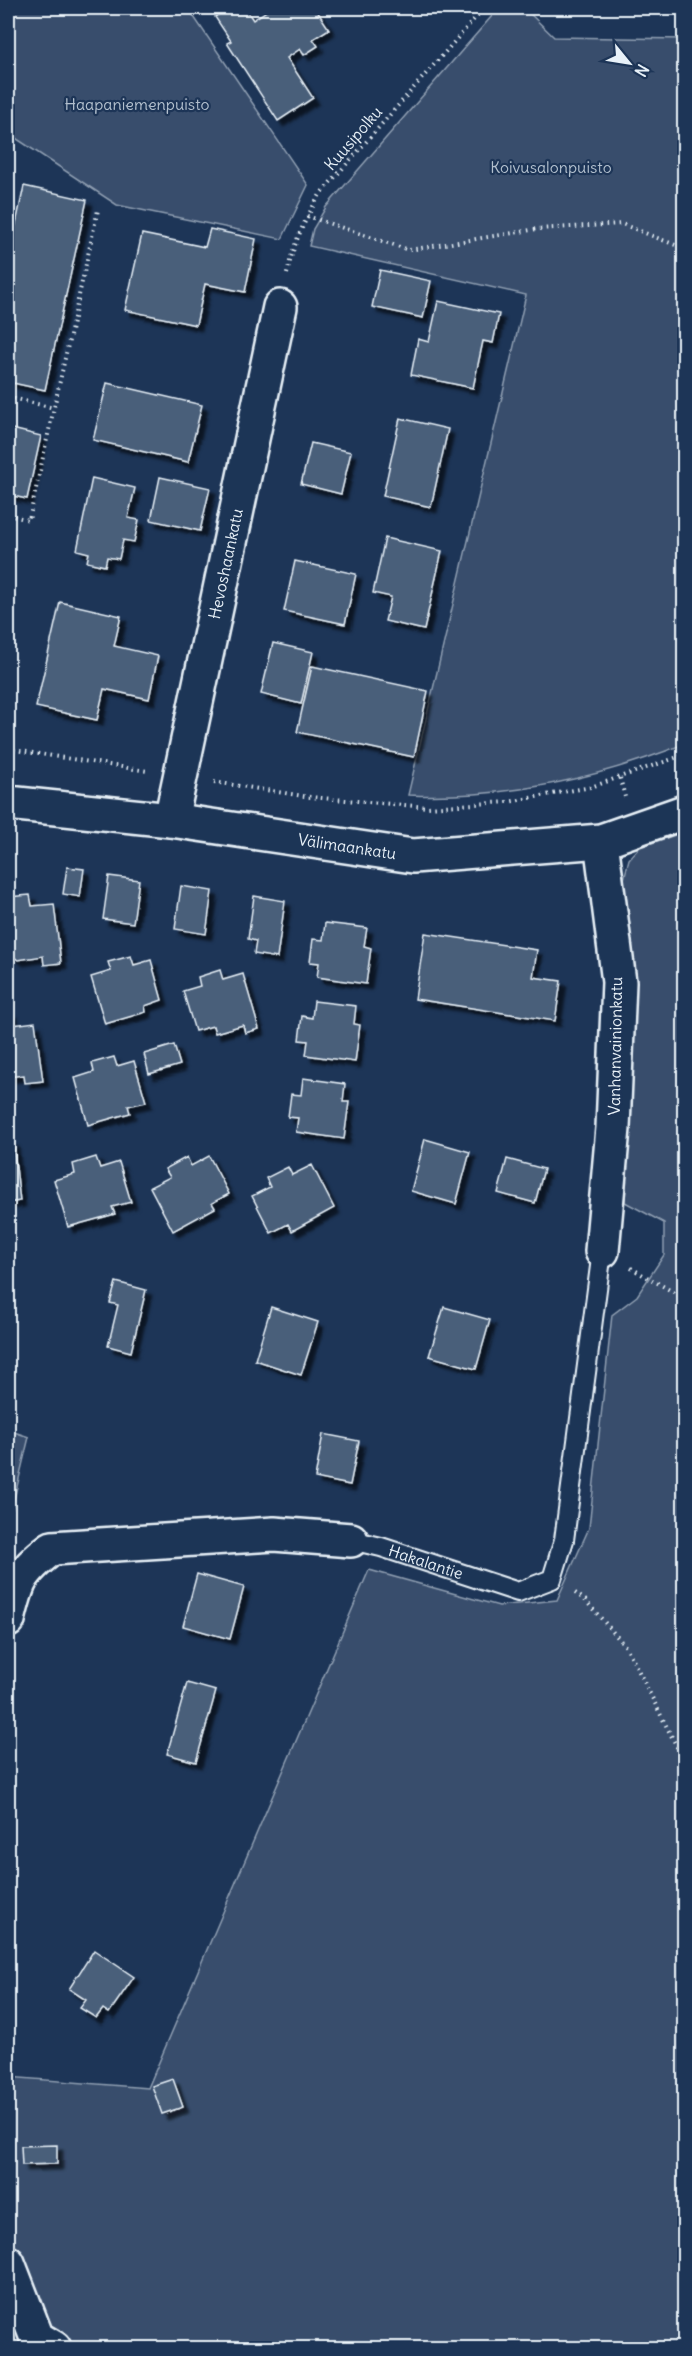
<svg xmlns="http://www.w3.org/2000/svg" width="692" height="2356" font-family="Delius,sans-serif">
	<style>
		.green { fill: #374d6c; stroke: #909fb2; stroke-width: 1.5 }
		.building { fill: #495e7a; stroke: #e8f1f8; stroke-width: 1.5; filter: url(#shadow) }
		.lines { fill: none; stroke-linecap: round; stroke-linejoin: round }
		.lane-casing { stroke: #e8f1f8; stroke-width: 22 }
		.street-casing { stroke: #e8f1f8; stroke-width: 38 }
		.path { stroke: #e8f1f8; stroke-width: 4; stroke-dasharray: 1.5 4.5; stroke-linecap: butt }
		.lane { stroke: #1d3557; stroke-width: 18 }
		.street { stroke: #1d3557; stroke-width: 33 }
		.labels { text-anchor: middle; dominant-baseline: central; stroke-width: 4.5; stroke-linejoin: round; paint-order: stroke }
		.park-label { font-size: 16px; fill: #b3c0ce; stroke: #1d3557 }
		.street-label { font-size: 16px; fill: #e8f1f8; stroke: #1d3557 }
	</style>
	<defs>
		<filter id="shadow"><feDropShadow dx="5.5" dy="5.5" stdDeviation="1.5" flood-color="#0009"/></filter>
	</defs>
	<rect width="100%" height="100%" fill="#1d3557"/>
	<filter id="ink" filterUnits="userSpaceOnUse"><feTurbulence type="fractalNoise" baseFrequency=".0167" numOctaves="2"/><feDisplacementMap in="SourceGraphic" scale="12" xChannelSelector="R" yChannelSelector="G"/><feConvolveMatrix kernelMatrix="1 2 1 2 8 2 1 2 1" color-interpolation-filters="sRGB"/></filter>
	<g filter="url(#ink)">
		<path class="green" d="M8,8H188L308,185L282,239L117,205L8,133Z
			M497,8H524L554,37L684,39V744C597,779 503,799 408,795L526,295L309,246L313,229L326,207L492,16Z
			M684,832V2348H8V2077L148,2088L369,1570L499,1606L557,1600L589,1528L612,1315L637,1296L664,1255V1223L625,1202L635,996L624,879L629,859L640,847Z
			M8,1430L29,1437L8,1524Z"/>
		<path class="building" d="M227,8H245L253,20L271,8H315L329,29L313,39L318,46L304,55L300,49L287,58L313,98L278,121L227,43L231,41L215,17Z
			M24,186L87,200L45,390L8,382V261Z
			M210,229L256,239L245,292L205,284L196,325L125,310L142,234L205,247Z
			M380,270L431,281L423,318L372,307Z
			M438,301L499,314L493,343L483,341L473,388L411,375L418,339L429,342Z
			M107,383L202,405L188,462L93,440Z
			M400,418L448,429L431,507L383,496Z
			M8,428L41,436L27,499L8,495Z
			M311,443L351,452L341,494L301,484Z
			M160,477L210,488L200,531L151,520Z
			M92,478L135,488L128,518L139,520L134,542L123,540L119,559L107,557L105,566L87,562L89,553L77,550Z
			M385,538L442,551L424,630L385,621L391,597L373,593Z
			M295,561L356,574L345,624L284,611Z
			M60,602L121,616L114,646L158,656L149,699L104,689L97,720L36,707Z
			M273,643L313,652L301,704L261,694Z
			M312,666L428,691L414,757L297,732Z
			M67,867L84,869L80,897L63,894Z
			M109,876L139,880L133,923L103,919Z
			M181,886L212,891L206,934L175,929Z
			M30,895L32,906L54,904L61,963L44,965L43,956L18,960L10,954H8V897Z
			M254,896L285,901L277,958L254,954L256,941L248,939Z
			M325,923L367,928L364,946L371,948L366,984L317,977L319,963L310,962L313,939L323,940Z
			M425,933L537,950L533,977L561,981L555,1021L415,999Z
			M131,956L134,965L151,960L162,1000L145,1006L146,1012L105,1024L91,977L111,971L108,962Z
			M220,970L223,980L243,974L259,1029L245,1033L243,1025L215,1033L213,1026L195,1031L183,991L200,986L198,977Z
			M314,1001L356,1006L354,1024L360,1025L355,1062L306,1055L308,1041L299,1040L302,1016L312,1018Z
			M8,1013H12L13,1025L35,1022L43,1081L25,1083L24,1075L8,1077Z
			M174,1045L180,1065L149,1074L144,1054Z
			M114,1057L117,1066L134,1061L146,1102L128,1106L130,1113L88,1125L75,1078L94,1072L92,1063Z
			M303,1078L345,1084L343,1102H349L344,1139L296,1132L298,1118L288,1117L291,1094L301,1095Z
			M425,1139L470,1152L456,1204L411,1191Z
			M13,1142L20,1201L8,1203V1143Z
			M209,1156L229,1194L212,1203L215,1208L173,1231L150,1187L170,1177L165,1169L187,1157L191,1166Z
			M96,1157L100,1168L119,1162L131,1202L112,1207L115,1214L68,1227L54,1180L75,1174L73,1164Z
			M507,1159L544,1169L535,1203L498,1193Z
			M312,1165L334,1208L292,1231L288,1224L271,1233L252,1196L270,1187L266,1178L288,1167L292,1175Z
			M116,1282L146,1290L131,1352L108,1346L118,1305L110,1303Z
			M271,1307L318,1322L301,1375L255,1360Z
			M444,1307L490,1320L476,1369L429,1356Z
			M323,1434L359,1441L350,1485L315,1478Z
			M197,1574L244,1587L230,1639L183,1626Z
			M187,1683L216,1691L196,1762L167,1754Z
			M94,1950L134,1977L109,2013L103,2009L96,2018L80,2008L86,2000L69,1989Z
			M173,2079L183,2107L162,2114L152,2086Z
			M57,2145V2164L22,2165L21,2146Z"/>
		<g class="lines">
			<g class="lane-casing">
				<g id="lane">
					<path id="s1" d="M351,1540L381,1547L518,1592L552,1579L564,1540L602,1251"/>
				</g>
			</g>
			<g class="street-casing">
				<g id="street">
					<path id="s2" d="M8,803L171,820L413,856L601,841L684,812"/>
					<path id="s3" d="M171,820L280,307"/>
					<path d="M601,841L619,982L613,1128L602,1251"/>
					<path d="M8,1620C17,1582 19,1573 52,1548L274,1534L351,1540"/>
					<path d="M8,2263L37,2338L54,2348"/>
				</g>
			</g>
			<path class="path" d="M307,216L409,250L537,229L622,224L683,248L684,251
				M287,274C293,244 305,219 321,193L484,8
				M8,397L54,408
				M8,515L29,520L98,210
				M8,749L147,771
				M620,778L625,797
				M214,782L310,797L427,807L508,802L591,787L684,755
				M631,1268L684,1298
				M575,1593L585,1600L627,1648L684,1761"/>
			<use href="#lane" class="lane"/>
			<use href="#street" class="street"/>
		</g>
	</g>
	<g class="labels">
		<g class="park-label">
			<text x="137" y="104">Haapaniemenpuisto</text>
			<text x="551" y="167">Koivusalonpuisto</text>
		</g>
		<g class="street-label">
			<text transform="translate(353 138) rotate(-49)">Kuusipolku</text>
			<text stroke="none"><textPath href="#s3" startOffset="262">Hevoshaankatu</textPath></text>
			<text stroke="none"><textPath href="#s2" startOffset="342">Välimaankatu</textPath></text>
			<text transform="translate(615 1046) rotate(-89)">Vanhanvainionkatu</text>
			<text stroke="none"><textPath href="#s1" startOffset="78">Hakalantie</textPath></text>
		</g>
	</g>
	<rect width="692" height="2356" fill="none" stroke="#1d3557" stroke-width="30"/>
	<rect x="15" y="15" width="662" height="2326" fill="none" stroke="#e8f1f8" stroke-width="2" filter="url(#ink)"/>
	<g transform="translate(629 63) rotate(120)" stroke="#1d3557" stroke-width="4.5" paint-order="stroke">
	<path d="M0-4.5L10 22L0 15L-10 22Z" fill="#e8f1f8"/>
	<text y="-9" font-size="16" font-weight="bold" text-anchor="middle" fill="#e8f1f8">N</text>
	</g>
</svg>
